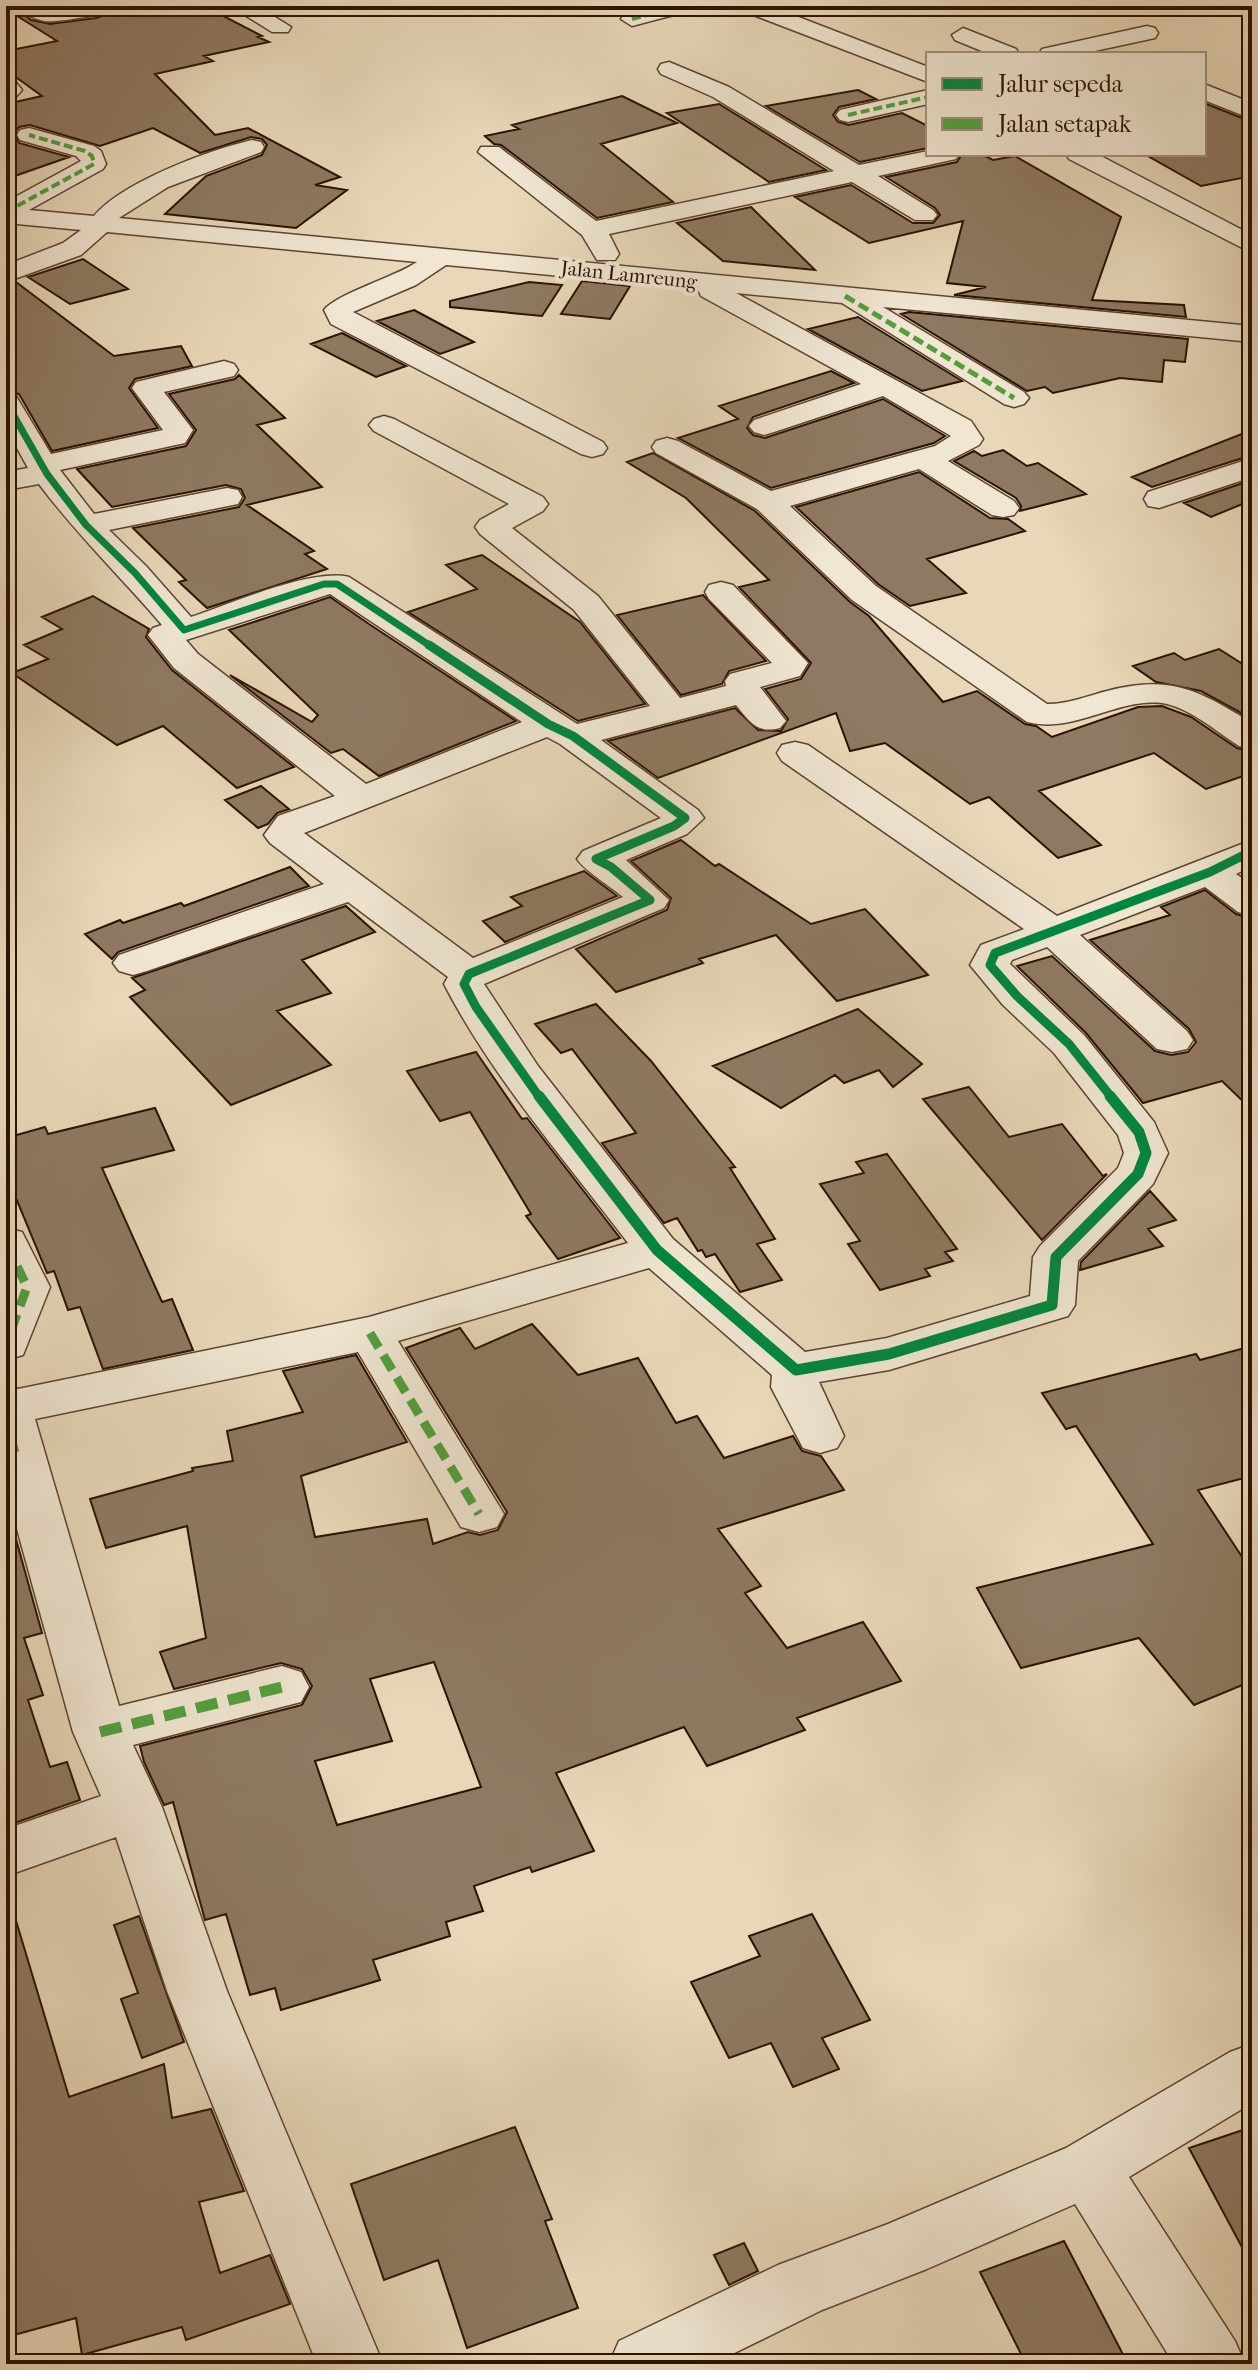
<svg xmlns="http://www.w3.org/2000/svg" width="1258" height="2370" font-family="'IM FELL French Canon',serif">
	<style>
		.building { fill: #8e7962; stroke: #2c1203; stroke-width: 2; fill-rule: evenodd }
		.lines { fill: none; stroke-linecap: round; stroke-linejoin: round }
		.minor-casing { stroke: #5b4430; stroke-width: 3 }
		.minor { fill: #f0e6d2; fill-rule: evenodd }
		.quiet-far3 { stroke: #51a03d; stroke-width: 4; stroke-dasharray: 9 4; stroke-linecap: butt }
		.quiet-far2 { stroke: #51a03d; stroke-width: 5; stroke-dasharray: 11 5; stroke-linecap: butt }
		.quiet-far1 { stroke: #51a03d; stroke-width: 9; stroke-dasharray: 17 9; stroke-linecap: butt }
		.quiet { stroke: #51a03d; stroke-width: 11; stroke-dasharray: 22 11; stroke-linecap: butt }
		.cycleway-far2-casing { stroke: #f0e6d2; stroke-width: 10 }
		.cycleway-far1-casing { stroke: #f0e6d2; stroke-width: 13 }
		.cycleway-casing { stroke: #f0e6d2; stroke-width: 16 }
		.cycleway-far2 { stroke: #00873e; stroke-width: 7 }
		.cycleway-far1 { stroke: #00873e; stroke-width: 9 }
		.cycleway { stroke: #00873e; stroke-width: 11 }
		.labels { text-anchor: middle; dominant-baseline: central; stroke-width: 8; stroke-linejoin: round; paint-order: stroke }
		.far-street-label { font-size: 20px; fill: #2c1203; stroke: #f0e6d2 }
	</style>
	<rect width="100%" height="100%" fill="#e8d8b9"/>
	<filter id="stains"><feTurbulence type="fractalNoise" baseFrequency=".0025" numOctaves="4"/><feColorMatrix values="0 0 0 0 .2 0 0 0 0 .09 0 0 0 0 .02 0 0 0 .5 -.17"/></filter>
	<radialGradient id="worn" r=".72"><stop offset=".6" stop-color="#630" stop-opacity="0"/><stop offset="1" stop-color="#630" stop-opacity=".3"/></radialGradient>
	<path class="building" d="M6,6H13L31,20L50,24L96,18L115,12L122,6H204L262,36L258,37L269,42L204,56L213,61L155,74L215,135L248,128L340,177L315,185L347,190L296,228L165,214L206,176L262,155L267,145L262,139L251,137L200,153L153,128L100,146L30,125L19,127L14,133L19,143L69,157L6,179V104L42,96L6,70V51L57,41L6,9Z
		M858,90L876,99L839,107L833,115L838,122L849,125L902,113L928,126V148L860,162L766,106Z
		M622,96L677,123L601,144L673,202L597,218L501,145L494,144L485,136L519,129L512,125Z
		M1204,103L1252,122V176L1201,186L1148,156L1204,154Z
		M719,104L826,170L769,182L667,113Z
		M962,154H981L993,160L1015,156L1121,217L1092,300L1184,305L1186,317L954,295L986,287L947,283L963,221L869,243L795,197L851,185L913,223H933L940,215L935,208L886,177L957,162Z
		M751,207L815,270L723,261L677,223Z
		M83,259L128,289L70,304L28,277Z
		M582,281L630,286L610,319L561,314Z
		M16,282L114,356L181,346L192,366L135,379L129,388L158,428L52,451L19,394L6,390V285Z
		M529,282L562,285L542,316L450,307V301Z
		M414,310L474,342L440,354L377,321Z
		M909,312L1188,339L1185,362L1164,360L1162,382L1120,378L1053,393L1045,387L1027,391L901,314Z
		M858,317L962,381L922,391L808,329Z
		M342,333L406,366L376,377L311,344Z
		M831,371L854,383L753,417L747,428L753,435L765,438L883,399L945,436L934,443L771,488L678,438L738,419L719,406Z
		M239,375L285,418L257,425L322,487L247,505L314,551L305,554L327,569L207,608L179,582L186,580L133,528L239,507L245,498L241,489L226,485L112,507L77,469L186,446L196,430L169,394L235,379Z
		M1252,430V455L1152,487L1132,477Z
		M1003,450L1027,466L1038,463L1086,494L1020,511L1021,506L1016,498L954,461L974,451L982,456Z
		M653,453L755,511L850,602L869,616L943,702L977,691L1025,724L1036,726L1052,737L1138,707L1162,706L1191,717L1237,748L1252,752V773L1206,789L1154,753L1039,791L1101,845L1058,858L989,797L970,804L885,743L850,751L836,713L658,778L608,741L735,708L758,730L781,731L788,719L765,689L801,679L811,663L739,587L769,580L686,498L627,462Z
		M919,472L990,518L1008,519L1025,531L927,559L966,593L910,606L878,584L796,507Z
		M1252,480V500L1211,517L1184,503Z
		M482,555L580,622L645,704L578,721L408,612L477,589L446,565Z
		M703,595L766,661L729,671L722,684L681,695L617,615Z
		M93,596L149,629L146,637L172,670L294,767L237,788L163,726L117,745L12,673L48,659L24,645L62,629L42,617Z
		M330,597L369,624L516,721L379,776L343,749L331,753L230,675L312,722L318,715L229,630Z
		M1219,649L1252,670V719L1201,691L1156,682L1133,666L1174,653L1185,660Z
		M261,786L289,809L277,813L268,824L258,828L225,800Z
		M681,840L715,866L719,864L811,924L865,909L928,975L837,1001L776,935L699,959L703,963L616,992L576,949L667,910L671,898L631,861Z
		M290,867L309,886L118,952L112,959L85,934L120,920L123,923L181,903L184,906Z
		M584,871L617,896L505,942L483,921L522,906L511,897Z
		M1205,890L1236,914L1252,919V1110L1222,1081L1143,1103L1086,1033L1017,966L1052,956L1155,1051L1171,1055L1188,1052L1196,1042L1189,1029L1090,940L1170,915L1161,907Z
		M346,906L375,932L302,960L331,993L277,1011L331,1065L231,1105L130,997L145,990L132,978Z
		M596,1004L651,1061L735,1167L730,1168L775,1239L757,1244L782,1280L740,1292L715,1254L706,1257L702,1250L698,1251L677,1218L664,1223L602,1143L636,1133L572,1049L561,1053L535,1024Z
		M858,1009L922,1064L893,1087L879,1070L844,1083L835,1075L781,1108L713,1066Z
		M476,1052L522,1119L527,1118L620,1238L558,1259L526,1216L531,1214L470,1112L440,1121L407,1071Z
		M969,1087L1009,1137L1062,1124L1103,1176L1107,1174L1042,1240L923,1099Z
		M155,1108L174,1150L102,1168L162,1302L172,1299L193,1350L103,1369L80,1307L68,1310L54,1271L47,1273L6,1174V1138L45,1127L48,1134Z
		M887,1154L957,1249L945,1252L953,1261L925,1269L930,1276L880,1290L848,1244L860,1241L820,1184L864,1173L856,1162Z
		M1150,1191L1176,1220L1148,1229L1163,1246L1080,1270L1081,1262Z
		M532,1324L578,1375L638,1358L676,1423L697,1416L724,1458L793,1436L802,1451L821,1456L844,1490L718,1529L761,1586L745,1593L787,1648L863,1622L901,1681L797,1718L805,1730L707,1766L684,1727L556,1773L594,1851L532,1872L530,1867L474,1886L483,1911L446,1922L450,1936L373,1960L380,1980L281,2010L275,1988L250,1995L226,1914L205,1920L173,1802L164,1805L144,1762L140,1746L302,1705L312,1686L302,1669L281,1663L174,1689L160,1652L206,1638L187,1526L106,1548L90,1499L193,1471L192,1468L233,1461L227,1431L303,1412L283,1371L356,1355L407,1442L301,1476L315,1537L427,1519L433,1544L468,1532L480,1535L498,1530L507,1512L406,1348L460,1328L475,1349ZM434,1662L481,1787L337,1825L315,1761L392,1741L370,1679Z
		M1252,1346V1476L1198,1490L1252,1572V1681L1194,1705L1139,1638L1021,1668L977,1588L1153,1544L1076,1426L1066,1429L1042,1393L1196,1354L1200,1360Z
		M11,1521L42,1633L24,1638L43,1695L28,1700L50,1767L67,1762L80,1800L6,1826V1522Z
		M14,1914L69,2097L164,2064L172,2118L211,2109L244,2191L199,2202L220,2273L270,2255L290,2304L186,2340L182,2327L82,2355L76,2318L14,2335L6,2274V1915Z
		M812,1914L870,2020L822,2038L839,2069L793,2087L771,2043L729,2058L691,1982L760,1956L749,1936Z
		M139,1916L184,2042L142,2058L121,1999L138,1993L114,1925Z
		M515,2127L552,2219L545,2221L578,2308L467,2348L438,2260L384,2280L351,2184Z
		M1252,2127V2266L1189,2148Z
		M1064,2241L1128,2364H1026L980,2272Z
		M744,2243L758,2271L729,2285L714,2255Z"/>
	<g class="lines">
		<g class="minor-casing">
			<path id="minor" d="M16,6H119C112,14 56,23 44,21C35,19 22,13 16,6Z
				M230,6H257L291,27L288,32H272Z
				M656,6H692L689,11L632,26L621,19L624,14Z
				M740,6H770L928,67V82L743,11Z
				M1230,6H1252V18L1233,11Z
				M1147,26L1155,28L1158,33L1155,38L1081,54H1039L1042,49Z
				M963,28L1016,49L1019,54H989L955,40L952,35Z
				M669,62L729,87L859,165L928,151V154H959L956,159L878,176L933,210L937,215L933,220H915L852,182L609,234L619,254L615,260H597L582,235L478,152L481,147H499L596,221L834,171L713,97L661,74L658,69L661,64Z
				M6,78L14,80L22,90L14,99L6,101Z
				M1204,84L1252,103V119L1204,100Z
				M928,90V104L848,122L840,120L836,115L840,110Z
				M29,128L94,146L101,151L106,164L103,169L29,210L94,216C122,182 209,150 252,140L261,142L264,147L261,152L168,187L119,218L1252,326V342L883,307L1024,392L1029,398L1024,404L1014,407L1004,404L842,303L736,293L971,421L983,439L979,445L948,461L1014,501L1019,508L1014,515L1003,517L992,515L919,469L790,506L876,586L1047,704C1068,704 1087,696 1107,691C1170,674 1199,690 1252,723V749L1239,746C1217,732 1189,707 1162,703C1116,698 1074,734 1027,722L852,600L757,509L656,453L652,447L656,441L667,438L678,441L771,491L935,446L951,436L883,396L774,432L764,435L754,432L749,426L754,420L861,384L701,296L698,289L446,265L416,285L353,312L603,442L607,448L603,454L592,457L581,454L331,324L324,310C336,294 395,277 417,262L107,232L81,255L6,282V265L63,243L81,230L6,223V202L81,161L76,156L20,140L17,135L20,130Z
				M1066,154H1097L1252,235V253L1069,159Z
				M224,361L234,364L238,370L234,376L164,392L193,430L185,443L60,470L94,514L227,488L238,490L242,497L238,504L109,530L146,566L191,617C230,604 311,568 349,577L577,724L650,706L574,610L480,534L475,527L480,520L509,504L374,431L369,425L374,419L384,416L394,419L543,497L548,504L543,511L512,528L598,596L680,698L726,686L725,681L730,674L772,663L709,599L705,592L709,585L721,582L733,585L808,663L800,676L760,687L786,721L780,728C757,734 750,722 736,705L601,740L698,810L704,818L687,834L626,860L669,900L664,908L484,984L538,1066L673,1239L805,1352L887,1338L1030,1296L1033,1257L1040,1246L1118,1168L1124,1153L1118,1135L1054,1053L1003,1005L970,965L981,945L1024,929L782,761L777,753L782,745L795,742L808,745L1057,916L1252,840V866L1236,874L1252,885V916L1238,912L1205,887L1080,935L1187,1031L1193,1040L1187,1049L1172,1052L1157,1049L1047,947L1012,960L1010,964L1084,1035L1154,1122L1168,1153L1153,1184L1078,1261L1075,1305L1068,1316L889,1370L819,1382L844,1436L837,1448L820,1453L803,1448L771,1387L772,1375L649,1268L398,1341L504,1514L497,1527L479,1532L461,1527L358,1352L35,1419L119,1706L282,1666L301,1672L309,1687L301,1702L133,1745L162,1807L227,1991L383,2364H317L167,1991L116,1837L6,1876V1829L101,1796L73,1732L6,1489V1385L18,1389L369,1317L628,1243C565,1160 492,1077 444,984L448,977L348,902L147,971L133,975L119,971L113,963L119,955L324,884L270,843L264,835L278,816L335,796L174,668L148,635L153,628L162,625C122,578 77,535 39,484L6,490V472L28,468L6,428V393L16,396L51,454L163,430L132,388L136,382ZM330,594L522,722L366,784L198,654L186,640ZM547,737L560,744L661,818L583,851L577,859C586,872 610,886 623,897L473,958L304,833Z
				M1252,458V477L1159,508L1148,506L1144,499L1148,492Z
				M6,1228L22,1232L50,1287L23,1355L6,1360Z
				M1252,2044V2103L1129,2177L1235,2341L1245,2364H1174L1075,2204L927,2269L822,2310L712,2364H609L619,2341L778,2265L888,2224L1066,2148L1230,2052Z"/>
		</g>
		<use href="#minor" class="minor"/>
		<path class="quiet-far3" d="M27,6L48,15L108,6
			M632,19L681,6
			M848,115L928,97
			M6,212L94,164L92,156L85,151L29,135"/>
		<path class="quiet-far2" d="M845,296L1014,398"/>
		<path class="quiet-far1" d="M6,1243L27,1287L6,1344
			M370,1333L479,1514
			M6,1402L7,1408
			M6,1450L18,1447"/>
		<path class="quiet" d="M100,1732L282,1687"/>
		<g class="cycleway-far2-casing">
			<path id="cycleway-far2" d="M6,402L47,474L86,525L135,573L184,630L324,584H337L432,647"/>
		</g>
		<g class="cycleway-far1-casing">
			<path id="cycleway-far1" d="M429,645L548,724L573,736L685,818L674,826L596,859L611,867L650,900L469,974L464,984L476,1007L540,1098
				M1112,1098L1069,1044L1017,996L990,965L995,953L1210,872L1252,851"/>
		</g>
		<g class="cycleway-casing">
			<path id="cycleway" d="M539,1096L657,1250L796,1370L889,1354L1052,1305L1056,1257L1138,1174L1146,1153L1139,1132L1110,1096"/>
		</g>
		<use href="#cycleway-far2" class="cycleway-far2"/>
		<use href="#cycleway-far1" class="cycleway-far1"/>
		<use href="#cycleway" class="cycleway"/>
	</g>
	<g class="labels">
		<g class="far-street-label">
			<text transform="translate(629 275) rotate(6)">Jalan Lamreung</text>
		</g>
	</g>
	<rect width="1258" height="2370" fill="none" stroke="#e8d8b9" stroke-width="32"/>
	<rect x="8" y="8" width="1242" height="2354" fill="none" stroke="#2c1203" stroke-width="4"/>
	<rect x="16" y="16" width="1226" height="2338" fill="none" stroke="#2c1203" stroke-width="2"/>
	<rect x="926" y="52" width="280" height="104" fill="#f0e6d2" stroke="#a2917f" stroke-width="2"/>
	<rect x="942" y="78" width="40" height="12" fill="#00873e" stroke="#a2917f" stroke-width="2"/>
	<text x="998" y="92" font-size="24" fill="#2c1203">Jalur sepeda</text>
	<rect x="942" y="118" width="40" height="12" fill="#51a03d" stroke="#a2917f" stroke-width="2"/>
	<text x="998" y="132" font-size="24" fill="#2c1203">Jalan setapak</text>
	<rect width="100%" height="100%" filter="url(#stains)"/>
	<rect width="100%" height="100%" fill="url(#worn)"/>
</svg>
